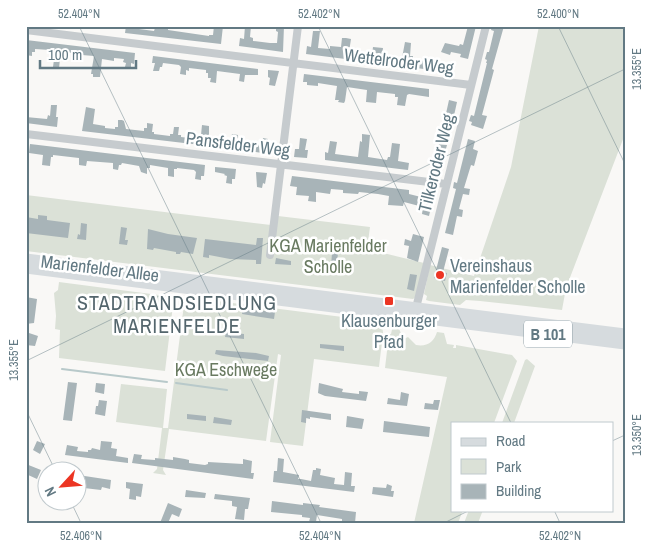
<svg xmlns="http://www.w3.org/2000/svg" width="651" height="549" font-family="'Archivo Narrow',sans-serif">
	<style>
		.green { fill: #dbe1d7 }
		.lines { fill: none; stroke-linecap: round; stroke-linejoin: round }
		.stream { stroke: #b8c9ca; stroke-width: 2 }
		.building { fill: #a8b4b8 }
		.street { stroke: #c6cbce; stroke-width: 8 }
		.primary { stroke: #d6dbde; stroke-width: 11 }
		.ticks { fill: none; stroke: #627983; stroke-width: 1; stroke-opacity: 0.45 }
		.poi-dot { fill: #ec3523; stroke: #fff; stroke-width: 2 }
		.labels { text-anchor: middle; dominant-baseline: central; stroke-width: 5; stroke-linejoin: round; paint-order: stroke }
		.shield { fill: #fff; stroke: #91a1a8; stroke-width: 1 }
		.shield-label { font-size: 16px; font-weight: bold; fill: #627983 }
		.street-label { font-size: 18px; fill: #627983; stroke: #fff }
		.park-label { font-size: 18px; fill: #697a61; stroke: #fff }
		.poi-label { font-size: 18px; fill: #627983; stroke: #fff; text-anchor: start }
		.quarter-label { font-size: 20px; letter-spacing: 1px; fill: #54666d; stroke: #fff }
		.neatline { fill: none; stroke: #627983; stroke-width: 2 }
		.ticks-label { font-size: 12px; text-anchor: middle; fill: #627983 }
	</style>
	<rect width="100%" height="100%" fill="#f9f8f6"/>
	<path class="green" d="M539,26H625V134L566,288L562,310L480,301L466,300L460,305L429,301L426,300L427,296L424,294L430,265L474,276L511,167Z
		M26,195L271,225L267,257L273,258L278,216L370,227L367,249L424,263L416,297L413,299L26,251Z
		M59,282L174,297L165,371L59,358L60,330L55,329L56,316L54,293L58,290Z
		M185,297L382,322L383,333L379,367L314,359L303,446L270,442L281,355L278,354L266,441L169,429L163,470L166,475L153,473L157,469L162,428L116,422L121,384L167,389L163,428H168Z
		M393,325H397L404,339L408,337L416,345C427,347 434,342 437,332L444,333L447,344L454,345L453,348H456V345L512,355L517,361L494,423H452V510H463L458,523H414L447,377L385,368L389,334H391Z
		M527,359L535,366L514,423H502L525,360Z
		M469,510H483L478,523H464Z"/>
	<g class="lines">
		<path class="stream" d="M62,369L167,382
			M176,383L227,390"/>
	</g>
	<path class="building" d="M126,26H139V29L154,31L155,28L158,29L160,26L168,27V30L209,36V35H213L214,26H223L221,44L125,33Z
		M245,26H251L250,37L253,38V41L270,43H277L278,32L276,31V26H284L283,52L239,46L240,38L244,39Z
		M468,26H476L468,59L460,57L461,54L451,52L450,55L441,52L445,43L459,46L460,44L463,45Z
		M492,26H504L492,69L494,70L482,115L487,116L483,129L471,125L472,122L469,121L471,115L474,116L487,63H486L487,60L485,59L487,52H489L494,31L491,30Z
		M313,31H320L318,48L330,49V46L341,47L342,38H346L351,39L349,52L372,55L373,47L383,48L382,56L402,58L405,42L411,43L410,56H413V60L426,61L424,69L306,54L307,46L311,47Z
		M26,40L135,53L134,64L131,63V68L125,67L126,63L123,62L124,59L114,58V61L102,59L100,77H93V74H91L94,56L82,55L81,57L74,56V53L64,52L63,60L60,59L59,68L53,67L55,52L50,50L35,49V52H32V56L26,55Z
		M153,56L258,69V75H245L244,82L239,81L240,74L217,71L216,83L210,82L211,78H208V73H206V70L189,68V71L186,70V75L180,74L181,67L179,65L163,63L162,67H160L159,71H153L155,63H152Z
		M268,70L279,71L275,86L269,85L270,78L268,77Z
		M304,74L429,89V97L409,94L407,95L405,106L397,105L398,97H395V94L377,92L376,103L366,102L367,90L347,87L345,101L344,103L338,102L339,100H335L337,86L318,83V86L307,85V82H303Z
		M449,100L457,102L453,120L445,118Z
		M51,105H57L56,117H58L57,127L26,123V117L47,119L48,115L50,116Z
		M86,107L95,109L93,124L105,126V128L115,129V127H118V120H122L124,121L126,129L144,131V128H147V123L153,124L152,132H154V134L170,136V134H173L174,127H179L178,135H181V137L198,139V135H201L202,125L209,126V136L219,138L218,147L82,131Z
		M232,134L238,135L237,140H240L238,150L228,149Z
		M362,134L370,135L368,157L387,160L388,157H390L392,143L400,144L398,161L409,163L408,170L325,160V152L328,153L330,141L337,142L335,154L358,157L360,141L362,142Z
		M263,138L268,139L267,146H270L269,154L248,151L249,143L262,145Z
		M300,138L307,139L305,150H308L307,158L294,157L295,149H299Z
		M468,139L475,141L473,149L478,151L474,166L471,165L464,188L470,189L469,195L463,194L459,209L463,210L462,217L457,216L453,235L445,233L456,189L453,188L454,182L457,183Z
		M30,144L205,165L204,176H201V180L195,179L196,172L194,170L177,168V169H174V177L168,176V168L150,165V168H147V174L141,172L139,166L122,163L121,165H119L118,170L113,169V163L87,161L86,166L79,165V158L53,155V157H51L50,166L42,165L43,155L29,153Z
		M439,144L447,145L442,163L434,161L435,147H438Z
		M215,167L236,169L235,179H232V184L226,183L227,176L224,175L225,174L215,172Z
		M256,172L267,173L265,184L263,183L262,188L257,187Z
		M292,176L409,190V194L425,198L426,196L433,198L429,216L422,214L423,207L404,202L403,206L388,205L389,196L378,194L359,192L358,194L343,193V190L331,189L330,194L316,192V202L308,201L309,196L296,195L297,187L290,186Z
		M38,215L47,216V220L70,223L68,238L26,233V217L38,219Z
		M81,223L87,224L86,240L77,239L78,234L80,235Z
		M121,227L127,228L125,240H128L127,245L119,244Z
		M148,229L168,234L197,238L193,254L181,252L180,254H176V252L154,248L153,250L147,249Z
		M413,234L424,237L418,262L407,258L409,246L404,245L405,239L411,241Z
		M257,238H263L261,264H256V260L230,259L209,255V258L203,257L205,239L256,245Z
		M325,244L332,245V247L346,248L345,254H338L336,267H331L332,253L324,252Z
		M442,247L449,249L443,272L447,273L445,281L434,278Z
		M276,258L291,261V265L275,264Z
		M410,274L417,275L414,291L407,289Z
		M26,297L37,299L34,323L26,324Z
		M243,309L275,312L274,319L242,314Z
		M26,332L38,336L35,346L26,345Z
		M226,332L244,334V339L225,337Z
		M320,344L344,346V351L320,348Z
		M216,350L256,353L269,356L268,361L223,356L215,354Z
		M68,382L77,383L72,421L63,420Z
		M96,383L105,384L104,394L95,392Z
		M319,383L343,389L342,392L359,394V391L368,392L366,401L325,396L318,393Z
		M401,392L409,394L407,406L387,404L388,398L400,400Z
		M99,400L107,401L105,416L95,414L96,406H98Z
		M434,400H440L438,410L424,409L425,403L433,404Z
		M302,410L331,414V420L310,417V419L306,418V423L301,422Z
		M187,414L206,416V421L187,419Z
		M347,416L364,419L362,429L346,427Z
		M214,417L232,420L231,425L213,423Z
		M384,421L430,427L429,437L383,432Z
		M37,441L45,444L40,454L33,450Z
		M101,441L112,442L111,448L117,449L116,456L128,458V463L65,455L67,445L78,447L77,451L88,452V450H91L92,448L100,450Z
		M134,454L142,455L141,459L155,460V458L173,460V457L185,459L189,460V463L205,465L208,464V462L243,464V459L252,461L251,473H254L253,479L132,463Z
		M278,458L284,459L283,472L299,475L298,479H301L311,481L313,470H316V468L321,469L320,475L335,478L334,484L344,485L345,472L352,473L351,486H355L354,492L273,482L274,471H277Z
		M26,464L41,470L37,479L26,474Z
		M78,475L111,480L110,489L102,487L101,490L84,488L85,486L78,483Z
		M126,482L143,484L141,497L136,496V500L129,499L130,489L126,488Z
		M387,484L392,486L391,491H394L393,497L372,494L373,487L386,488Z
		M186,490L206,493L205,498L185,497Z
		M215,494L250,498L248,509H245L244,520L235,519L237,507L232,506V501L214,499Z
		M272,501L303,505V503L320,505L319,507L356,512L355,523H342V519L317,515L316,522H309L310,518L302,517V515L271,512Z
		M168,503L182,509L179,517L172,514L168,523H160Z"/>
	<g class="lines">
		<path class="street" d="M26,30L471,85
			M26,134L446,184
			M270,255L298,26
			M416,308L486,26"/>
		<path class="primary" d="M26,259L625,334
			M26,268L625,344"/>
	</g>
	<path class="ticks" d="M79,26L321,523M318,26L511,423M558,26L625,164M26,361L625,69M26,410L56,472M612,441L625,435M71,502L81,523M554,510L560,523M444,523L470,510"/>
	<g class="poi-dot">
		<circle cx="440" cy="275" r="5"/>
		<rect x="384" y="296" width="10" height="10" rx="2.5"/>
	</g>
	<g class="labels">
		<rect class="shield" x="524" y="320.5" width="48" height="27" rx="4"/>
		<g class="shield-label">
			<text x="548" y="334">B 101</text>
		</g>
		<g class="street-label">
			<text transform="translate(399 61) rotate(7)">Wettelroder Weg</text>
			<text transform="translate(238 144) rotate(7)">Pansfelder Weg</text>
			<text transform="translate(436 163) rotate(-76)">Tilkeroder Weg</text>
			<text transform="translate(100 268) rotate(7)">Marienfelder Allee</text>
		</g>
		<g class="park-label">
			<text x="328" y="245">KGA Marienfelder<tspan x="328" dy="21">Scholle</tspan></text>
			<text x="226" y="369">KGA Eschwege</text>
		</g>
		<g class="poi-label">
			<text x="450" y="265">Vereinshaus<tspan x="450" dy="21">Marienfelder Scholle</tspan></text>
			<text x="389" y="320" text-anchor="middle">Klausenburger<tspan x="389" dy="21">Pfad</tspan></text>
		</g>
		<g class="quarter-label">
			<text x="177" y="302">STADTRANDSIEDLUNG<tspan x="177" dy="23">MARIENFELDE</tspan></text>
		</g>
	</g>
	<rect width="651" height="549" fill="none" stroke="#ffffff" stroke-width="55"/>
	<rect x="451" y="422" width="162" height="90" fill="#ffffff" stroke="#c0c9cd"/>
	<rect x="461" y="438" width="25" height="8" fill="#d6dbde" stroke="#c0c9cd"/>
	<text x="496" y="446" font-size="15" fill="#627983">Road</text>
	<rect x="461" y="459" width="25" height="15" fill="#dbe1d7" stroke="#c0c9cd"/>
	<text x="496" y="472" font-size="15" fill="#627983">Park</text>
	<rect x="461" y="484" width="25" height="15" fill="#a8b4b8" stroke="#c0c9cd"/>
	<text x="496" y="496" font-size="15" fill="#627983">Building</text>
	<g transform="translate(62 486) rotate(244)"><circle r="24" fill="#ffffff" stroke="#c0c9cd"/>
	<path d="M0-4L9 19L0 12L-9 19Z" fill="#ec3523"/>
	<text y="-8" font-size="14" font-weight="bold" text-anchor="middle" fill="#627983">N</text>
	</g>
	<path d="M40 60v8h96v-8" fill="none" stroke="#627983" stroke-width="2.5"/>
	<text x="48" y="60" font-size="15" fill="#627983" stroke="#ffffff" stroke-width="4" paint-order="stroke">100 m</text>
	<rect x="28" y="28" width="596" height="494" class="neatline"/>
	<g class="ticks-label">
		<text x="79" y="18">52.404°N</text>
		<text x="319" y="18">52.402°N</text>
		<text x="558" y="18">52.400°N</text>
		<text transform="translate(637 69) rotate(-90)" y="4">13.355°E</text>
		<text transform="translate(14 360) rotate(-90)" y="4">13.355°E</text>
		<text transform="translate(637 435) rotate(-90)" y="4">13.350°E</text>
		<text x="81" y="540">52.406°N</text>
		<text x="320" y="540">52.404°N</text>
		<text x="560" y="540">52.402°N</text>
	</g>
</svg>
